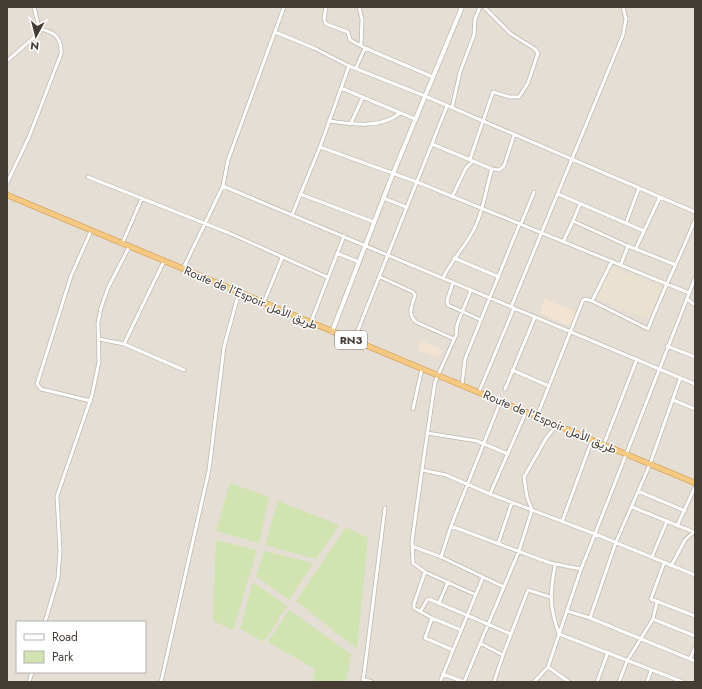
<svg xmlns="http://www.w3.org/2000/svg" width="702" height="689" font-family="Jost,Vazirmatn,sans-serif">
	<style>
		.residential { fill: #e5ded4; fill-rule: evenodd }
		.commercial { fill: #f2e2d2 }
		.education { fill: #eae1d1 }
		.green { fill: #d1e3b1 }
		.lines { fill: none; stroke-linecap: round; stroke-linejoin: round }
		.minor-casing { stroke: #bfb7ac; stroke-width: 4.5 }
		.tertiary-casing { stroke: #bfb7ac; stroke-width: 5.5 }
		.trunk-casing { stroke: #d19040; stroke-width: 6 }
		.minor { stroke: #fff; stroke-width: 3 }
		.tertiary { stroke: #fff; stroke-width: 4 }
		.trunk { stroke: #f4c984; stroke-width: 5 }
		.labels { text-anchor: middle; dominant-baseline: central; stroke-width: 3; stroke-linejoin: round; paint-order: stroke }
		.shield { fill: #fff; stroke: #7c7772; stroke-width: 1 }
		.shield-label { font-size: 11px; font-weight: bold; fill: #443d36 }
		.street-label { font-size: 12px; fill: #443d36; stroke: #fff }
	</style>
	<rect width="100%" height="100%" fill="#f2ede6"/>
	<path class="residential" d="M7,7H695V682H7ZM17,622H145V672H17Z"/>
	<path class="commercial" d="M545,298L576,312L572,327L539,313Z
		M421,340L443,350L439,358L417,350Z"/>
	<path class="education" d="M607,265L661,287L649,319L594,297Z"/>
	<path class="green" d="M230,483L269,497L259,543L216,531Z
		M278,501L339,525L316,559L265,545Z
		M346,527L368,538L357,649L296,601Z
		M216,540L257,550L233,630L213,621Z
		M264,551L313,563L289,600L256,576Z
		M253,582L287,606L264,642L240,629Z
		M289,610L351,654L346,682H313L315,669L268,642Z"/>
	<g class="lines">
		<g class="minor-casing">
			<path id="minor" d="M326,7L324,19L326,24L348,32L350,40L365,48L433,77
				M359,7L362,19L361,45
				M275,32L314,48L349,66
				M7,61L40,32L34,7
				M356,68L365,48
				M341,88L415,119
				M452,108L460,72L474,35L475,19L480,7
				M329,121C352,124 381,129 400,113
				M351,123L363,97
				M432,144L492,169L499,170L504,166L514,135
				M320,147L349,66L425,96L695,212
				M470,159L493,92L510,97H519L528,83L538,53L535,49L511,34L484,7
				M88,177L229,233L327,277
				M7,183L29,137L61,54C62,38 55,32 40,29
				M223,186L695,384
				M300,194L374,222
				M558,194L644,231
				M452,197L466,168L473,161
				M383,198L406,207
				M580,204L573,221L628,246L676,265
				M292,215L320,147L417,182L689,293
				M626,223L639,188
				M521,224L534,192
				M91,231L71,276L37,384L41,389L91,401
				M563,242L573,221
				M122,244L142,198
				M636,248L660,197
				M337,253L359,262
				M454,258L499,277
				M621,264L628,246
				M183,269L223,186L228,160L284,7
				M380,277L413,292L415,295C412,306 407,314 416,322L454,339
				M443,278C452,259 468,244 476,225C484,207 486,188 492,169
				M695,278L595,534L695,575
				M453,282L447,301L448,305L481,320
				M471,290L457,325L456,335L435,382L422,470L446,475L490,494
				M687,299L695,305
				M592,301L612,261
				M264,302L282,258
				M511,307L623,35L626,19L623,7
				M311,322L344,236
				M99,339L124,344L184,370
				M354,340L447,106
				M124,344L164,261
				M667,346L695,357
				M512,370L549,386
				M462,385L465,359L520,223
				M505,389L535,317
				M479,392L514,308
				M673,400L695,409
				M499,405L451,526L441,557L504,587
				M413,409L422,368
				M526,412L490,494L595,534L581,569L548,667
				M537,416L583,300L586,299L592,301L648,329C662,292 680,257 695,220
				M427,433L477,441L508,454
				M604,444L637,359
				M422,470L412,541L413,563L425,572L476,595
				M638,491L685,511
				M632,507L694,532
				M562,522L592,440
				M451,526L550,563L581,569
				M677,526L695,487
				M498,544L512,502
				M412,546L441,557
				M652,557L667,521
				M664,563L651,599L695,616
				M555,565C550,594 549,606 559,634L683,682
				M671,566L685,540L695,531
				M425,572L414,604V608L432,618L461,630
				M439,603L448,582
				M567,611L590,618L695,661
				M420,612L427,600L429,599L511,634
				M432,618L425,638L453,650
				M590,618L616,542L650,464L680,379
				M653,619L695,636
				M45,622L58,578L60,551L57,496L92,395L99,362L98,323L101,308L108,288L129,247
				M480,643L503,655L494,682
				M503,655L528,590L550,597
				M690,659L695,647
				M443,674L464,682
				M363,679L372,682
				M29,682L32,672
				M161,682L209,470L224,347L239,292
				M363,682L385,508
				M440,682L483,577
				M464,682L519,551L532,510L527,497L524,477L547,437L557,425
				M534,682L548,667L569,682
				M597,682L608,652
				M619,682L627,661L653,619L657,602
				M647,682L651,671"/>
		</g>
		<g class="tertiary-casing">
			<path id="tertiary" d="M332,332L392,176L462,7"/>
		</g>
		<g class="trunk-casing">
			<path id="trunk" d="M7,195L695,483"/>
		</g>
		<use href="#minor" class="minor"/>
		<use href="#tertiary" class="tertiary"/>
		<use href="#trunk" class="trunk"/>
	</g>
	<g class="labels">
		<rect class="shield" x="335" y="331" width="32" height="18" rx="3"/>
		<g class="shield-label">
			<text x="351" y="340">RN3</text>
		</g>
		<g class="street-label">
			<text transform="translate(251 298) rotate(23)">Route de l’Espoir طريق الأمل</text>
			<text transform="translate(550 422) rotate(23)">Route de l’Espoir طريق الأمل</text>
		</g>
	</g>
	<rect width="702" height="689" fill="none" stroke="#443d36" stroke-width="16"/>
	<rect x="16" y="621" width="130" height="52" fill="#ffffff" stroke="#b4b1af"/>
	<rect x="24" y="634" width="20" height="6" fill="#ffffff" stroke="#b4b1af"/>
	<text x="52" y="641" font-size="12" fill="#443d36">Road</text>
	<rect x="24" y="651" width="20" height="12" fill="#d1e3b1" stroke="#b4b1af"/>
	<text x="52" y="661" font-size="12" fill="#443d36">Park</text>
	<g transform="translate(36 36) rotate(187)" stroke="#ffffff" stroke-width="3" paint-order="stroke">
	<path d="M0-3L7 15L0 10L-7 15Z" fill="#443d36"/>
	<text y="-6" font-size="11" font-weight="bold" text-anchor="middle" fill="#443d36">N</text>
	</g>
</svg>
